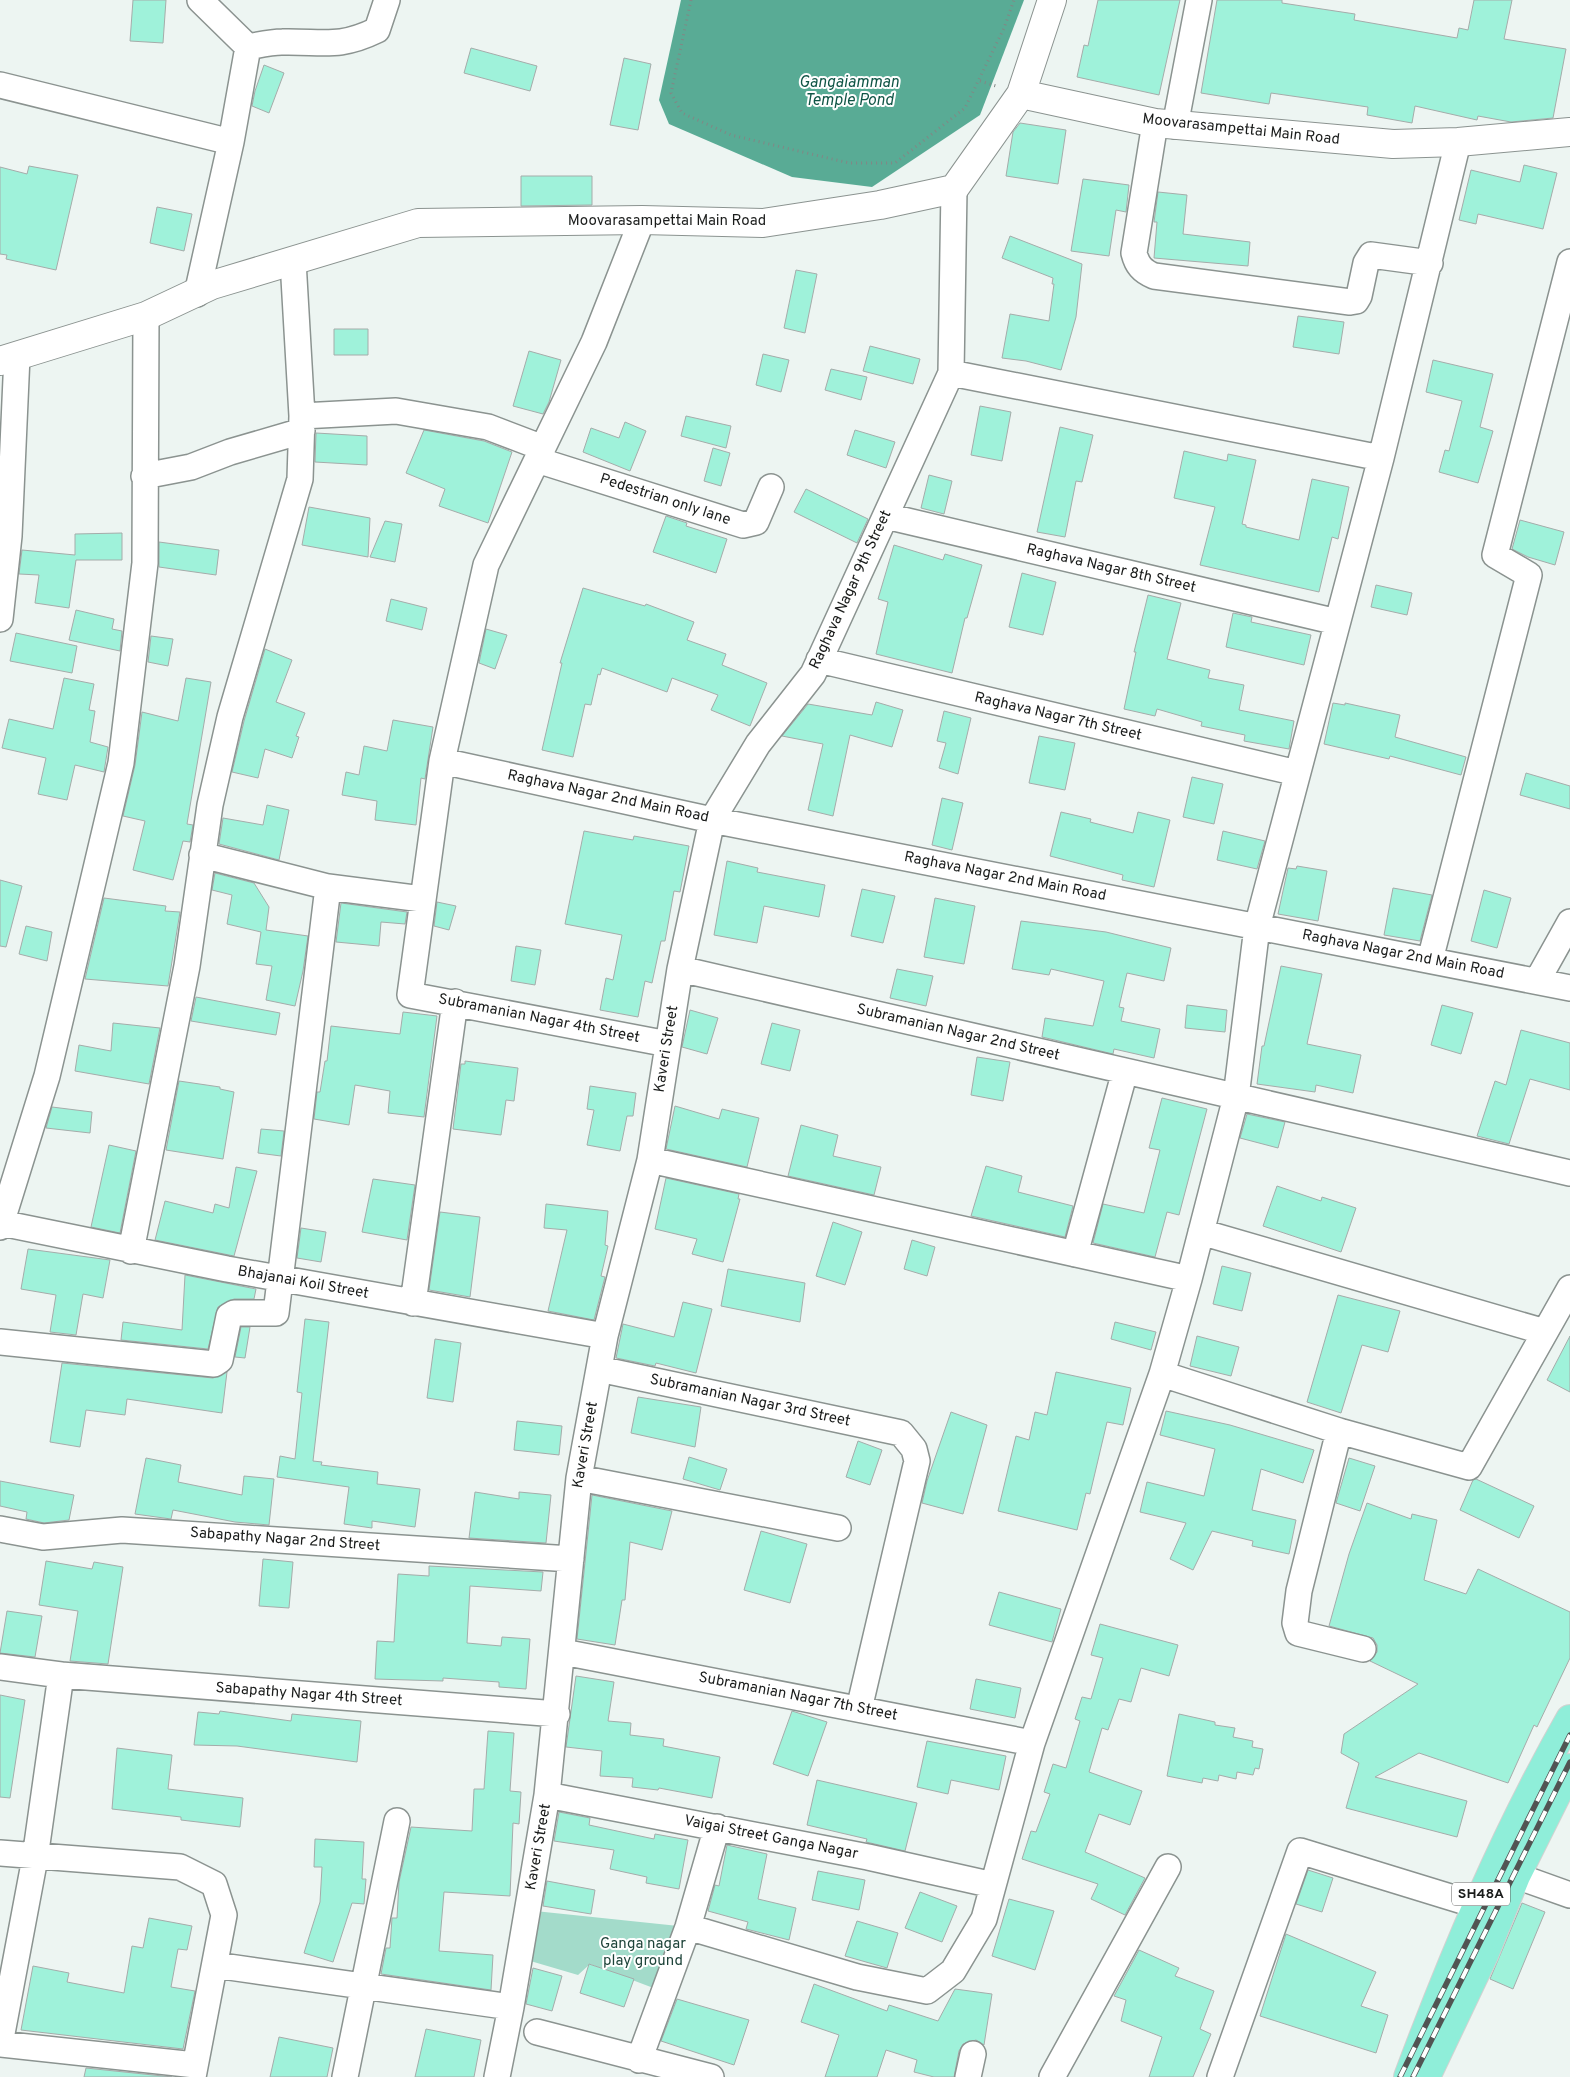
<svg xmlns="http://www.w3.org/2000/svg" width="1570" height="2077" font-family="Overpass,sans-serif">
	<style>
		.green { fill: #a3dbca }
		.water { fill: #59ab95 }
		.building { fill: #9ff2da; stroke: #a5acaa }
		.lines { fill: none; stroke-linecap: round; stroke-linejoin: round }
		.minor-casing { stroke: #8b9390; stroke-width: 28 }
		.tertiary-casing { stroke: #8b9390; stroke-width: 30 }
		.primary-casing { stroke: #d1d2d1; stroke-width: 30 }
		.path { stroke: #828785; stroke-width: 3; stroke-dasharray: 1 4; stroke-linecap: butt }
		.minor { stroke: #fff; stroke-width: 25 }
		.tertiary { stroke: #fff; stroke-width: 28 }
		.primary { stroke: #8feed9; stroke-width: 28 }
		.rail-casing { stroke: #515453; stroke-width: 5.5 }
		.rail { stroke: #fff; stroke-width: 4; stroke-dasharray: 11; stroke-linecap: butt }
		.labels { text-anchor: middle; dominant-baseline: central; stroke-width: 4; stroke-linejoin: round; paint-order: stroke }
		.shield { fill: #fff; stroke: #5f605f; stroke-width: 1 }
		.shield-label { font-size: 14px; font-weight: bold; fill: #1a1c1b }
		.street-label { font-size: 15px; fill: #1a1c1b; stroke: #fff }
		.park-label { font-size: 15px; fill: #1d4339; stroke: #fff }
		.water-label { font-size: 16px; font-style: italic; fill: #105546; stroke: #fff }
	</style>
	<rect width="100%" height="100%" fill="#edf5f2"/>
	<path class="green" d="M535,1911L688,1927L664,1992L590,1964L578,1975L527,1960Z"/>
	<path class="water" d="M681,0H1024L980,115L872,187L792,177L669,124L659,100Z"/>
	<path class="building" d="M133,0H166L163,43L130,41Z
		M1098,0H1180L1159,95L1077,77L1084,45L1088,46Z
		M1217,0H1282V3L1355,14L1354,20L1457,38L1459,28L1468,30L1474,0H1512L1504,39L1566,49L1553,118L1511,122L1478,116L1477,120L1415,106L1412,123L1367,115L1368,107L1271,93L1269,104L1201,93Z
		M471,48L537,66L530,91L464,73Z
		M624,58L651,64L638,130L610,125Z
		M264,65L284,73L269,113L252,106L255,91Z
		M1020,123L1066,130L1058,184L1006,176L1013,132Z
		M1524,165L1557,173L1543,229L1478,214L1476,224L1459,220L1471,170L1520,182Z
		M29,166L78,175L56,270L6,259L7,255L0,254V167L27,174Z
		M521,176H592V205L521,206Z
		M1083,179L1129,185L1126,212L1116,210L1109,256L1071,251Z
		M1158,192L1187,195L1183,234L1250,242L1248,266L1154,258L1157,222H1154Z
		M157,207L192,214L184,251L150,243Z
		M1010,236L1082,264L1076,317L1061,370L1026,361L1002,358L1010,314L1049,321L1054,284H1052L1053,278L1002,258Z
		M796,270L817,274L805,333L784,328Z
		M1298,316L1344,322L1339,354L1293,347Z
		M334,329H368V355H334Z
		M870,346L920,359L913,384L863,371Z
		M529,351L561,360L549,402L543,414L513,406Z
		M763,354L789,360L781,392L756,385Z
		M1433,360L1493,374L1480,427L1493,431L1478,483L1439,472L1445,450L1449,451L1462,401L1426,392Z
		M831,369L867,377L861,400L825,390Z
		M980,406L1011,412L1002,461L971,455Z
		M686,416L731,426L726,448L681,436Z
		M625,422L646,431L630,471L583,452L591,428L619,438Z
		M1060,427L1093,435L1082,482L1076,481L1065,537L1037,532Z
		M424,430L484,441L512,452L488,523L439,506L445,489L406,473Z
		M855,430L895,442L886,468L847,455Z
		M316,433L367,436V465L315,462Z
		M713,448L730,453L721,486L704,481Z
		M1184,451L1227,461L1228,454L1256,460L1242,524L1246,525V527L1299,540L1312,479L1349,487L1338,539L1332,537L1319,592L1200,565L1215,507L1174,498Z
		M929,475L952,481L944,514L921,508Z
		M806,489L868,519L857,543L794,512Z
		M309,507L370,518L368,557L302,545Z
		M666,516L687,523L686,526L727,539L716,573L653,552Z
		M1520,520L1564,532L1555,565L1528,557L1512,549Z
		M385,521L402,524L395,562L370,557Z
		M122,533V560H76L69,608L35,603L39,575L19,574L22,550L75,555V534Z
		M159,542L219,550L216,575L159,567Z
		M894,545L943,560L945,554L982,565L967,618H965L952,673L876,654L888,602L878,599Z
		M1022,573L1056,582L1043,635L1009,627Z
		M1376,585L1412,593L1407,615L1371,607Z
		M583,588L645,606L646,604L694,622L687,640L726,654L722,665L767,683L750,726L711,710L718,695L672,678L667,692L602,668L600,675L598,674L591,705L585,704L573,757L542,750L562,663H560Z
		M1148,595L1181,603L1167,659L1210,670L1208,678L1244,685L1239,710L1294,721L1289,749L1244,741L1245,735L1201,726L1202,722L1157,709L1155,716L1124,709L1136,652H1134Z
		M391,599L427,608L422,630L386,621Z
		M76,610L114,619L112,629L122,631L120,651L69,640Z
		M1233,613L1252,617L1251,622L1311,635L1304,665L1226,647Z
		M486,629L507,635L495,669L479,663Z
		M16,633L77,646L72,673L10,661Z
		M151,636L173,639L168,666L148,662Z
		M265,649L292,660L276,702L305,713L296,736L299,737L292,758L265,749L258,778L232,772L244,721Z
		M64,678L94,684L89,710L95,711L90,742L108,747L104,772L75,765L67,800L38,794L46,758L2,748L9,719L53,729Z
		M186,678L211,682L187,824L193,825L190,842L183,841L173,880L133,870L145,821L123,816L135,765L142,712L178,721Z
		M876,702L903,710L892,747L850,735L833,816L808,810L823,744L782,736L808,704L872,715Z
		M1333,703L1345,705V703L1400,715L1395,737L1466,757L1461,775L1390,756L1389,759L1324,744Z
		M944,711L971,718L958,774L939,768L946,743L937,741Z
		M393,720L433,727L425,779L421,778L416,825L375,820L377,801L342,795L346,772L359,775L364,746L387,751Z
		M1039,736L1075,743L1065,790L1029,783Z
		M1526,773L1570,786V809L1520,795Z
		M1192,777L1223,784L1214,824L1183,817Z
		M942,798L963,803L952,850L932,845Z
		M267,805L289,810L279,860L219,844L223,818L263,825Z
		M1061,812L1091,819L1090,822L1133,833L1138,812L1170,820L1154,887L1122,880L1123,875L1050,856Z
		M584,831L633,840L634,836L689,846L680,892L674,891L665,941H661L652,983L645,981L638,1017L600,1010L606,978L613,980L622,935L565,924Z
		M1223,831L1265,841L1257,869L1217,860Z
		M727,861L758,868L757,872L825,885L819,917L764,906L757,943L714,935Z
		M1297,866L1327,871L1318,921L1278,914L1288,868L1296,869Z
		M215,873L254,883L269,907L266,930L308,936L303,971L295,1006L266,1000L272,966L256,964L261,932L227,924L232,895L212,890Z
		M0,880L22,886L6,947L0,946Z
		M1393,888L1432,895L1420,941L1384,935Z
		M862,889L895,896L883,943L851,936Z
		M1484,890L1511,898L1497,948L1471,941Z
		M104,898L166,906L165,911L180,912L168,986L85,979Z
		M935,898L975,906L964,964L924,957Z
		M437,902L456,906L449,930L434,926Z
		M341,903L407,912L405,924L381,922L379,946L336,942Z
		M1021,921L1106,932L1171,948L1164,981L1127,973L1119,1007L1124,1008L1121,1021L1160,1029L1154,1058L1114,1049L1113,1054L1042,1037L1045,1018L1093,1026L1104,981L1051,969L1049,975L1012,969Z
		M26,926L52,932L47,961L19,954Z
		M516,946L541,950L535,985L511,981Z
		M1281,966L1322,974L1307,1044L1361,1055L1353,1093L1316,1085L1315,1092L1257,1084L1262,1046H1264Z
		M897,969L933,976L926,1006L890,998Z
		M196,997L280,1013L276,1035L191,1021Z
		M1187,1005L1227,1010L1225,1032L1185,1028Z
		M1442,1005L1473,1013L1461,1054L1431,1045Z
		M690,1010L718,1018L707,1054L682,1047Z
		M403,1012L437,1016L424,1117L388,1113L390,1091L355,1085L349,1125L314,1119L317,1092H320L325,1061H327L331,1026L400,1034Z
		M113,1023L160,1028L149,1084L75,1071L79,1045L111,1051Z
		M772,1023L800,1030L790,1071L761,1064Z
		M1521,1030L1570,1043V1090L1530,1079L1509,1144L1477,1136L1495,1081L1506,1085Z
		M977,1057L1010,1062L1003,1101L971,1095Z
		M465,1061L518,1068L514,1101L506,1100L501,1135L453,1129L461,1064H465Z
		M179,1081L220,1087V1089L234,1092L223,1159L166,1150Z
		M590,1086L636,1093L633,1116H627L620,1151L587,1145L594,1110L587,1109Z
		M1162,1098L1207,1109L1179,1215L1167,1212L1155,1257L1093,1243L1103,1204L1144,1213L1160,1150L1149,1148Z
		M675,1106L719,1119L722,1109L759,1118L747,1167L666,1149Z
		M52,1107L92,1112L90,1133L46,1128Z
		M1247,1114L1285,1122L1278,1148L1240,1138Z
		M801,1125L838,1135L833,1156L881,1167L874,1195L788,1176Z
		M261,1129L284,1131L281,1156L258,1153Z
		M109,1145L136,1151L120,1233L91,1227Z
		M986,1166L1022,1176L1018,1192L1073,1206L1065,1237L971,1216Z
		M236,1167L257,1171L234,1256L155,1240L165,1201L213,1213L215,1204L229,1208Z
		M666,1178L739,1194L738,1199H740L723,1262L692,1254L697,1239L655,1229Z
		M373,1179L415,1185L407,1240L362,1232Z
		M1277,1186L1321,1201L1322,1197L1356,1208L1341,1252L1263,1226Z
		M546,1204L608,1211L605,1245L608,1246L601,1276L605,1277L594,1320L548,1311L567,1230L544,1228Z
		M440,1212L480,1217L470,1297L429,1290Z
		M833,1222L862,1232L845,1285L816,1276Z
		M301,1228L326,1232L321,1262L297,1258Z
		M912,1240L935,1247L927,1276L904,1269Z
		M28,1249L110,1260L103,1298L83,1294L76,1335L50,1332L56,1295L21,1289Z
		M1222,1266L1251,1273L1242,1311L1213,1304Z
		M728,1269L805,1283L800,1322L721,1306Z
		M185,1275L256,1289L254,1299H234L218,1307L208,1349L121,1340L123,1322L182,1330Z
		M1338,1295L1400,1311L1388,1352L1362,1345L1341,1413L1307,1402Z
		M683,1302L712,1309L696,1373L656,1363L655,1366L616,1358L623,1324L674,1337Z
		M305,1319L329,1322L313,1461L322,1462L321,1465L378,1472L377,1484L420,1489L415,1527L372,1521V1528L344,1524L349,1487L277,1477L280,1456L295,1459L302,1393L297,1392Z
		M1115,1322L1156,1332L1151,1350L1111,1339Z
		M241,1327H250L245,1358L235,1357Z
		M1197,1336L1239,1347L1231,1376L1190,1366Z
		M1570,1336V1392L1547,1380Z
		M435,1339L461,1343L453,1402L427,1398Z
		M62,1363L213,1378L227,1372L222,1413L127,1399L125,1415L86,1410L80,1447L50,1442Z
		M1056,1372L1131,1388L1123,1425L1107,1422L1090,1494L1086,1493L1077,1530L998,1511L1016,1436L1029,1440L1035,1412L1047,1415Z
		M638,1397L701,1407L695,1447L631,1433Z
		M1166,1411L1230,1425L1314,1450L1303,1483L1261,1469L1252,1510L1296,1520L1289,1554L1252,1546L1253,1541L1212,1531L1193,1570L1170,1559L1186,1523L1140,1512L1147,1482L1204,1496L1215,1449L1160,1435Z
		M951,1412L987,1425L963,1514L922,1503L927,1481Z
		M517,1421L562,1426L559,1455L514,1450Z
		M858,1441L882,1450L870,1485L846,1477Z
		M689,1457L727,1469L720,1490L683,1479Z
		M146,1458L181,1465L178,1482L242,1495L244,1476L274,1479L269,1525L235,1522L173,1510L171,1519L135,1514Z
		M1349,1458L1375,1466L1360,1511L1336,1503Z
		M1476,1479L1534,1506L1519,1538L1460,1510L1473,1480Z
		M0,1481L74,1495L69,1520L44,1523L26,1519L27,1512L0,1506Z
		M475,1492L519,1499V1492L551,1495L546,1543L469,1538Z
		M592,1495L672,1511L662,1550L630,1542L625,1600H622L615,1645L577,1639Z
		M1367,1503L1411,1519L1412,1514L1437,1520L1424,1580L1466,1594L1478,1569L1570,1612V1658L1537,1727L1534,1725L1508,1783L1419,1753L1375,1777L1467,1801L1457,1837L1346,1808L1359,1763L1341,1753L1344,1734L1418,1684L1370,1661L1377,1652V1645L1373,1638L1329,1626L1349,1554Z
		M761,1531L807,1544L790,1603L744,1590Z
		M263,1559L293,1562L289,1608L259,1606Z
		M46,1561L92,1569L94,1562L123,1567L108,1664L70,1661L78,1611L39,1605Z
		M429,1566L543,1572L541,1591L470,1586L467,1643L501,1646L502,1637L530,1639L526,1689L499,1687V1682L443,1678V1681L375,1679L377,1641L394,1642L398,1574L429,1576Z
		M999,1592L1061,1609L1052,1642L989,1625Z
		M7,1611L42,1616L35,1657L0,1653Z
		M1100,1624L1178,1645L1169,1676L1141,1668L1131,1702L1119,1699L1108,1730L1102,1728L1089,1772L1142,1791L1130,1825L1099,1814L1085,1852L1145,1878L1125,1915L1091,1899L1098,1884L1022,1859L1031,1831L1036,1832L1050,1794L1044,1792L1053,1764L1066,1768L1080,1721L1075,1719L1082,1697L1091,1699L1103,1658L1091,1655Z
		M576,1676L614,1682L608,1721L631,1723L630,1735L664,1739L663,1746L720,1757L712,1798L659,1788L658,1790L632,1787L633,1778L600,1776L602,1751L566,1747Z
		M976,1679L1021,1688L1015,1718L970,1709Z
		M0,1695L25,1700L10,1798L0,1797Z
		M220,1711L291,1721L292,1714L361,1721L357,1762L237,1746L194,1745L198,1712L219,1714Z
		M792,1711L827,1722L808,1776L773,1764Z
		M1179,1714L1215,1722V1725L1235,1728L1233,1737L1253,1741L1252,1747L1263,1749L1259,1769L1255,1768L1253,1775L1237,1772L1236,1779L1219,1775L1218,1781L1203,1778L1202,1783L1167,1776Z
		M488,1731L514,1733L510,1791L521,1792L519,1824L513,1823L510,1896L444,1892L439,1951L493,1955L491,1990L381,1974L386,1948H390L392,1918H397L399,1882L411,1827L472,1831L474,1789H484Z
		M927,1741L1006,1756L999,1790L951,1780L948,1794L917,1787Z
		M117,1748L172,1755L168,1789L243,1798L240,1827L181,1820V1817L112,1809Z
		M817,1780L917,1803L905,1851L866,1842L867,1839L807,1825Z
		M559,1812L590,1818L589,1825L654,1839L655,1834L688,1840L679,1889L646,1883L647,1877L610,1869L614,1850L554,1841Z
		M315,1839L364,1842L362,1879H366L364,1904L352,1903L333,1962L304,1953L320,1902L322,1867H314Z
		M727,1845L767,1854L758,1899L796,1908L789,1940L746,1929L748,1922L708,1911L715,1885L719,1886Z
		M1308,1870L1333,1878L1322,1912L1296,1904Z
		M818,1871L865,1880L859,1910L812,1900Z
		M547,1881L595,1890L591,1914L543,1906Z
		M920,1892L957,1906L942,1942L905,1928Z
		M1009,1899L1054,1911L1035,1970L992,1956Z
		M1522,1903L1545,1912L1513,1989L1490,1979Z
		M149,1918L192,1926L187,1950L178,1949L171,1987L195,1991L183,2049L21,2030L33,1966L69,1973L67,1982L124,1993L132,1946L143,1948Z
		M857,1921L898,1933L887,1968L845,1956Z
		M1286,1934L1376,1972L1361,2006L1388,2015L1376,2053L1260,2016Z
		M1139,1950L1179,1968L1175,1976L1214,1991L1200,2029L1211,2034L1193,2077H1149L1162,2037L1121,2021L1126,2000L1114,1996Z
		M589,1964L634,1979L624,2007L580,1993Z
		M533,1968L562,1976L552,2011L526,2004Z
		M814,1984L887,2011L889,2005L938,2021L955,1989L992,1994L984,2045L976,2040L963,2044L959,2051L954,2077H934L914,2072L917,2060L886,2050L877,2077H825L839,2035L801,2022Z
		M677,1999L749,2020L734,2065L661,2041Z
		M426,2029L481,2040L474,2077H415Z
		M279,2037L333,2048L327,2077H270Z
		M86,2068L172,2077H84Z"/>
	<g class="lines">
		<g class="minor-casing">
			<path id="minor" d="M200,0L248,47
				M0,85L231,142
				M1155,123L1134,253C1137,265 1142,271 1154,276L1350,302L1356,301L1359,296L1366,263L1371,255L1430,263
				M1175,126L1199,0
				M642,220L594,342L486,565L442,761L410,995L668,1044
				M197,294L231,142L248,47C259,45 271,42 282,42C323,41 338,49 377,30L387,0
				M951,373L1381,458
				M302,416L396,411L488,427L543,448
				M537,460L743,525L756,522L771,487
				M144,476L191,467L230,452L302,431
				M886,516L1337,622
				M0,619L9,536L17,356
				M819,660L1297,773
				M442,761L712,820L1570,988
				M202,855L328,887
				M1430,960L1529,575L1495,555L1570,262
				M680,969L1570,1173
				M1537,981L1570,922
				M650,1160L1189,1279
				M1,1223L227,1269L605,1336
				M0,1227L47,1076L121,763L145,563L146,316
				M1201,1232L1545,1332
				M131,1251L187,966L210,805L230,717L300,479L302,416L293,261
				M1075,1254L1125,1071
				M413,1303L455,1002
				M0,1342L214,1364L220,1360L229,1316L234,1313H276L328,887L422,899
				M599,1369L901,1433L914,1449L917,1461L859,1709
				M1162,1374L1339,1431L1469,1467L1570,1288
				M1339,1431L1299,1591L1295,1623L1298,1633L1363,1649
				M579,1478L838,1528
				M0,1529L43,1537L122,1530L571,1559
				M563,1652L1032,1743
				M0,1667L61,1675L35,1858L0,2044
				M61,1675L557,1714
				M547,1795L868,1857L993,1885
				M0,1853L180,1867L214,1884L224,1915L193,2077
				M1497,1869L1570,1895
				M688,1927L857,1977L927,1991L953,1971L984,1919L1032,1743L1162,1374L1189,1279L1236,1097L1257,927L1381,458L1458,142
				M215,1965L511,2007
				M537,2032L711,2077
				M0,2044L195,2065
				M639,2060L688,1927L717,1827
				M345,2077L397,1821
				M497,2077L511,2007L547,1795L579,1478L605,1336L650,1160L680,969L712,820L758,744L813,674L951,373L954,189
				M968,2077L973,2054
				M1052,2077L1168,1867
				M1220,2077L1300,1851L1476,1905"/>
		</g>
		<g class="tertiary-casing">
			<path id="tertiary" d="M1021,94L1155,123L1393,144L1458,142L1570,132
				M0,361L146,316L212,285L418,223L642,220L763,223L880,205L954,189L1021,94L1052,0"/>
		</g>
		<g class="primary-casing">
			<path id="primary" d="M1408,2077C1454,1954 1505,1833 1570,1719
				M1426,2077L1484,1955L1516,1876L1570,1768"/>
		</g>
		<path class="path" d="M691,0L671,93L682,113L731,135L849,163H895L965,108L1004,28L1014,0
			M980,81L996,86"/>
		<use href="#minor" class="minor"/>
		<use href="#tertiary" class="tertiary"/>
		<use href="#primary" class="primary"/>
		<g class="rail-casing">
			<path id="rail" d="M1400,2077L1570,1735
				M1413,2077L1570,1762"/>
		</g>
		<use href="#rail" class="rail"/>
	</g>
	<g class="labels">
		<rect class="shield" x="1452" y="1882.5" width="58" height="23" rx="4"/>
		<g class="shield-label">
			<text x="1481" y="1894">SH48A</text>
		</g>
		<g class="street-label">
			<text transform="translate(1241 130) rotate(6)">Moovarasampettai Main Road</text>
			<text x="667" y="221">Moovarasampettai Main Road</text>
			<text transform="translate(665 500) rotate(18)">Pedestrian only lane</text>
			<text transform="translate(1111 569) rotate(13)">Raghava Nagar 8th Street</text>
			<text transform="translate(851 590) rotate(-65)">Raghava Nagar 9th Street</text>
			<text transform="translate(1058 717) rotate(13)">Raghava Nagar 7th Street</text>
			<text transform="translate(608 797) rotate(12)">Raghava Nagar 2nd Main Road</text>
			<text transform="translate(1005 877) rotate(11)">Raghava Nagar 2nd Main Road</text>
			<text transform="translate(1403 955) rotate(11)">Raghava Nagar 2nd Main Road</text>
			<text transform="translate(539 1019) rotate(11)">Subramanian Nagar 4th Street</text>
			<text transform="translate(958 1033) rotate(13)">Subramanian Nagar 2nd Street</text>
			<text transform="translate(667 1049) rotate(-81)">Kaveri Street</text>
			<text transform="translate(303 1283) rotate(10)">Bhajanai Koil Street</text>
			<text transform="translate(750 1401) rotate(12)">Subramanian Nagar 3rd Street</text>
			<text transform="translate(586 1445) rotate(-80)">Kaveri Street</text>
			<text transform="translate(285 1540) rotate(4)">Sabapathy Nagar 2nd Street</text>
			<text transform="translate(309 1695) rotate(4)">Sabapathy Nagar 4th Street</text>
			<text transform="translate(798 1697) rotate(11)">Subramanian Nagar 7th Street</text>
			<text transform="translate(771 1838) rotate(11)">Vaigai Street Ganga Nagar</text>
			<text transform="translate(539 1847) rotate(-80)">Kaveri Street</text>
		</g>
		<g class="park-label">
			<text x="643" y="1944">Ganga nagar<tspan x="643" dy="17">play ground</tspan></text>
		</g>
		<g class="water-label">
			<text x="849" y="83">Gangaiamman<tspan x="849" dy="18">Temple Pond</tspan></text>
		</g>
	</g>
</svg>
